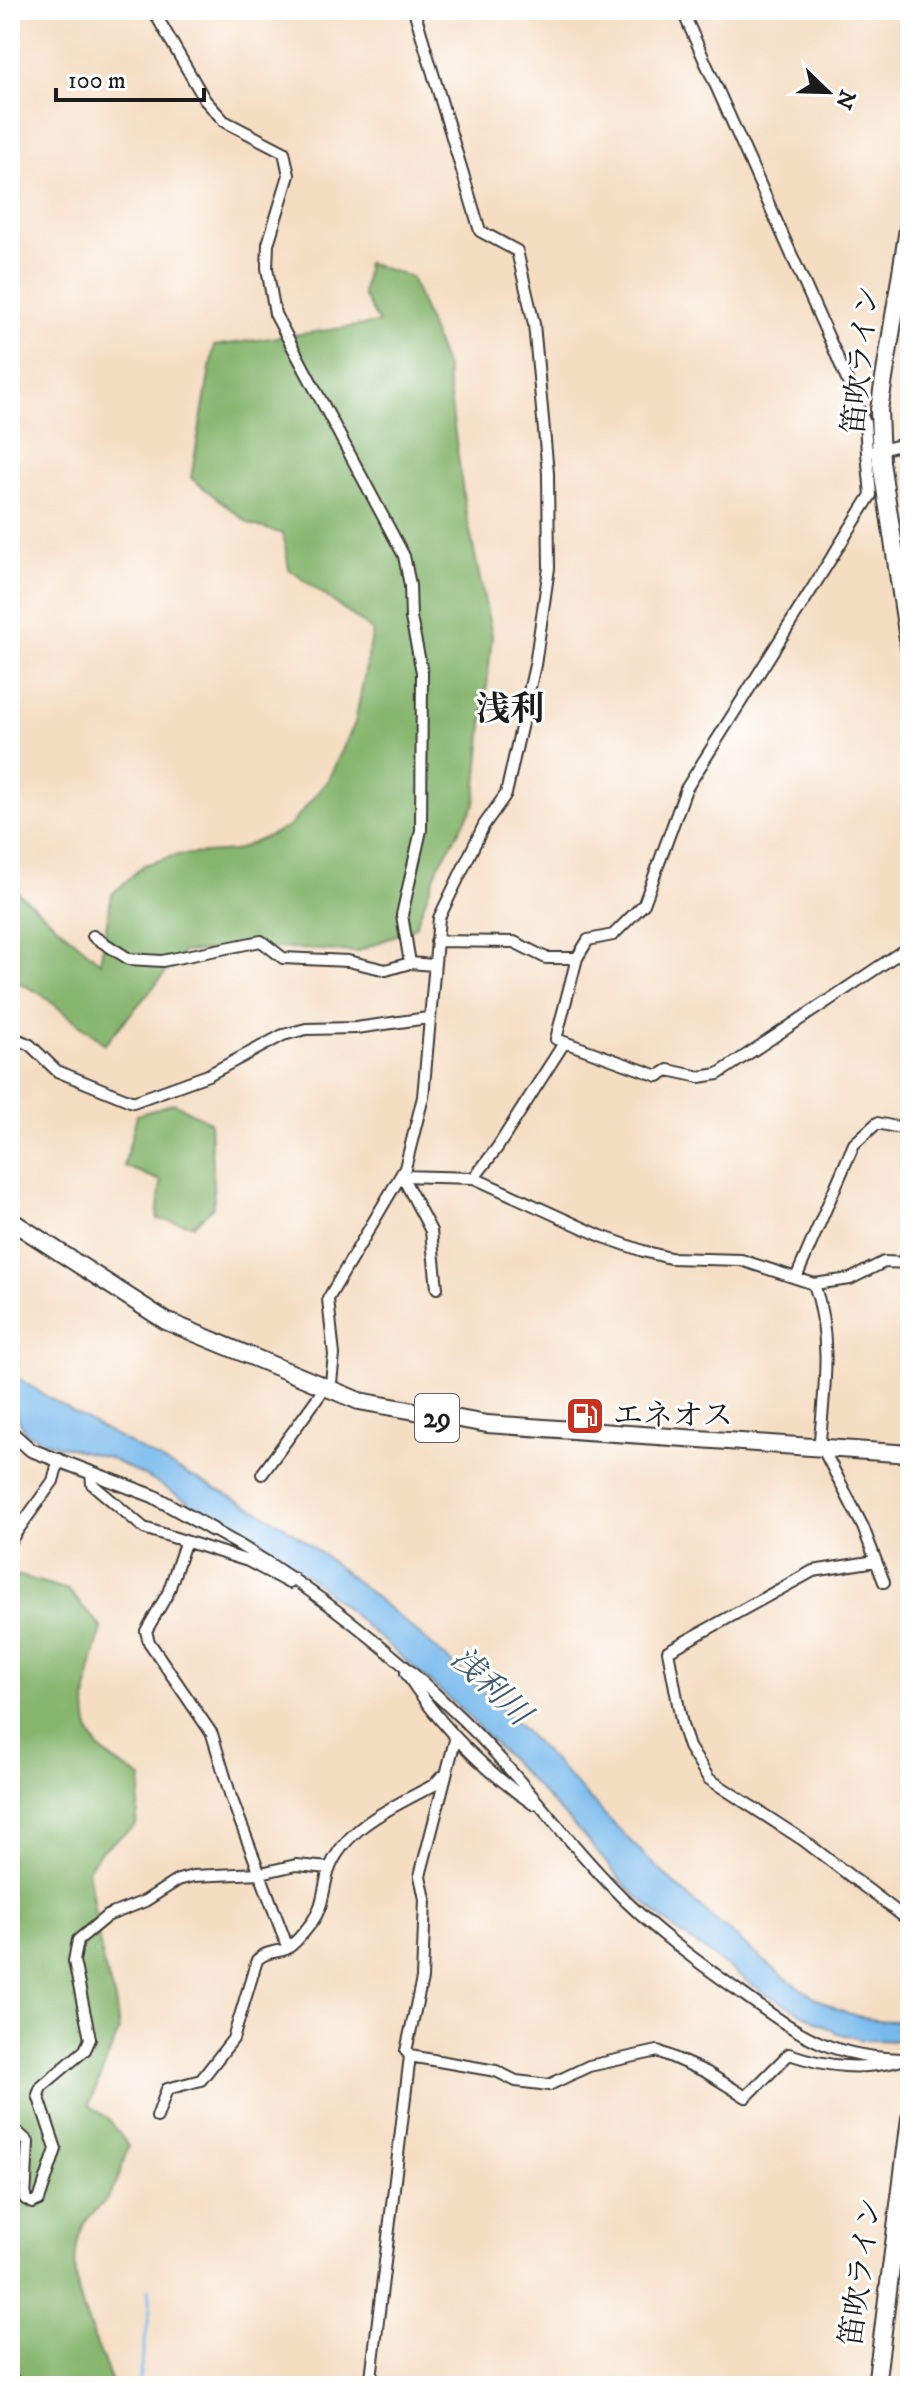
<svg xmlns="http://www.w3.org/2000/svg" width="920" height="2396" font-family="'IM FELL DW Pica','Noto Serif JP',serif">
	<style>
		.forest { fill: #86b66e; stroke: #516945; stroke-width: 2 }
		.water { fill: #77b9ec; stroke: #4a6a84; stroke-width: 2 }
		.lines { fill: none; stroke-linecap: round; stroke-linejoin: round }
		.stream { stroke: #77b9ec; stroke-width: 3 }
		.minor-casing { stroke: #3d3935; stroke-width: 14 }
		.tertiary-casing { stroke: #3d3935; stroke-width: 16 }
		.primary-casing { stroke: #3d3935; stroke-width: 20 }
		.trunk-casing { stroke: #3d3935; stroke-width: 20 }
		.minor { stroke: #fff; stroke-width: 10 }
		.tertiary { stroke: #fff; stroke-width: 12 }
		.primary { stroke: #fff; stroke-width: 16 }
		.trunk { stroke: #fff; stroke-width: 16 }
		.labels { text-anchor: middle; dominant-baseline: central; stroke-width: 6; stroke-linejoin: round; paint-order: stroke }
		.shield { fill: #fff; stroke: #606060; stroke-width: 2 }
		.shield-label { font-size: 28px; font-weight: bold; fill: #1c1c1c }
		.street-label { font-size: 30px; fill: #1c1c1c; stroke: #fff }
		.poi-label { font-size: 30px; fill: #1c1c1c; stroke: #fff; text-anchor: start }
		.water-label { font-size: 32px; font-style: italic; fill: #405b6f; stroke: #fff }
		.quarter-label { font-size: 34px; font-weight: bold; fill: #1c1c1c; stroke: #fff }
	</style>
	<rect width="100%" height="100%" fill="#fff"/>
	<filter id="ink" filterUnits="userSpaceOnUse"><feTurbulence type="fractalNoise" baseFrequency=".0125" numOctaves="2"/><feDisplacementMap in="SourceGraphic" scale="16" xChannelSelector="R" yChannelSelector="G"/><feConvolveMatrix kernelMatrix="1 2 1 2 8 2 1 2 1" color-interpolation-filters="sRGB"/></filter>
	<filter id="wash" filterUnits="userSpaceOnUse"><feTurbulence type="fractalNoise" baseFrequency=".006" numOctaves="4" result="noise"/><feDisplacementMap in="SourceGraphic" scale="32" xChannelSelector="R" yChannelSelector="G"/><feGaussianBlur stdDeviation="1.8" result="paint"/><feColorMatrix in="noise" values="0 0 0 0 0 0 0 0 0 0 0 0 0 0 0 0 0 1.4 0 .05"/><feComposite in="paint" operator="in"/></filter>
	<g filter="url(#wash)">
		<rect width="100%" height="100%" fill="#f5ddc2"/>
		<path class="forest" d="M367,263L411,277L446,368L465,508L492,636L475,804L439,865L415,927L357,952L279,948L183,952L105,1044L38,992L10,979V886L100,962L112,894L144,865L177,855L234,851L289,827L328,780L355,723L373,631L289,569L283,534L250,524L191,478L214,346L379,323L363,295Z
			M174,1103L210,1122L214,1206L194,1225L157,1219L161,1181L124,1166L137,1115Z
			M10,1573L68,1590L102,1628C92,1661 73,1720 100,1749C111,1761 128,1770 142,1778L136,1825L101,1851L88,1869L102,1960L115,2000L119,2030L89,2105L109,2119L128,2146C123,2161 120,2180 111,2193C104,2205 89,2214 83,2226C59,2281 96,2335 113,2386H10Z"/>
		<path class="water" d="M10,1373C66,1410 124,1441 183,1472C225,1494 272,1514 309,1544C387,1605 463,1669 532,1739C596,1804 655,1872 726,1929C777,1971 839,2032 910,2019V2041L863,2040L838,2033L764,1993L674,1929L626,1886L581,1833L462,1710L311,1578L158,1483L107,1457L53,1444L26,1433L10,1402Z"/>
		<g class="lines">
			<path class="stream" d="M138,2386L150,2309L148,2289"/>
		</g>
	</g>
	<g filter="url(#ink)">
		<g class="lines">
			<g class="minor-casing">
				<path id="minor" d="M153,10L205,100L224,121L284,152L289,175L268,244L267,268L275,314L404,556L410,585L411,618L422,672L421,830L402,915L410,963
					M682,10L836,354L865,423L867,453L901,445L910,430
					M867,453L871,495L686,789L644,904L613,935L588,940L577,958L556,1039L658,1076L668,1070L700,1077L718,1074L910,946
					M93,936L129,959L162,961L261,941L283,958L348,961L386,970L410,963L433,965
					M436,941L514,942L546,958H577
					M10,1036L30,1045L57,1071L133,1102L208,1075L283,1035L306,1029L356,1028L428,1018
					M402,1176L474,1178L601,1236L643,1251L670,1258L741,1260L814,1284L850,1279L884,1262L910,1263
					M402,1176L431,1231L437,1288
					M474,1178L497,1148L564,1043
					M796,1278L854,1144L877,1123L910,1130
					M814,1284C833,1338 824,1393 819,1450
					M330,1392L334,1355L328,1299L405,1168L423,1097L439,918L484,825L506,794L535,665L549,568L548,473L534,324L517,251L480,231L414,10
					M823,1449L863,1527L884,1582
					M91,1472L92,1484L144,1528L248,1561L289,1583L293,1578
					M262,1474L324,1389
					M213,1530C305,1580 388,1647 463,1720C517,1772 561,1835 613,1888C651,1928 695,1960 740,1992C801,2036 832,2059 910,2059
					M10,1541L53,1481L59,1459
					M185,1543L168,1593L146,1631L149,1642L212,1734L231,1797L288,1948
					M876,1561L813,1571L668,1651L682,1725L689,1747L709,1779L803,1840L908,1920L910,1915
					M406,1673C440,1726 481,1768 533,1804
					M410,2056L496,2071L516,2081L549,2085L589,2066L658,2051L706,2072L746,2097L789,2054C827,2067 862,2071 902,2060
					M157,2117L167,2089L201,2080L233,2039L257,1960C266,1951 275,1953 286,1949C294,1945 306,1930 312,1922C324,1906 323,1888 329,1870C345,1826 397,1805 434,1785L441,1777
					M10,2125L28,2142L25,2199L32,2203L39,2200L56,2149L38,2095L41,2087L85,2050L90,2039L74,1961L78,1940L107,1916L145,1901L178,1880L193,1876L261,1873L296,1865L330,1868
					M10,2374L16,2386
					M370,2386L410,2056L406,2051L422,1979L425,1899L420,1876L455,1740"/>
			</g>
			<g class="tertiary-casing">
				<path id="tertiary" d="M14,1435L31,1450L153,1496L213,1530"/>
			</g>
			<g class="primary-casing">
				<path id="primary" d="M10,1220L166,1321L359,1401L487,1424L910,1454"/>
			</g>
			<g class="trunk-casing">
				<path id="trunk" d="M910,216L879,410L881,462L910,652
					M876,2386L910,2118"/>
			</g>
			<use href="#minor" class="minor"/>
			<use href="#tertiary" class="tertiary"/>
			<use href="#primary" class="primary"/>
			<use href="#trunk" class="trunk"/>
		</g>
	</g>
	<defs>
		<g id="fuel-square" transform="scale(2)"><rect x="-9" y="-9" width="18" height="18" rx="4" fill="#c8321e" stroke="#fff"/><path d="M-5.5-6h7V0h2V4h1.3V-2.5L3-4.5l.8-.8L6-3V5H2.5V1h-1V6h-7ZM-4.2-4.7v3.2H.2V-4.7Z" fill="#fff"/></g>
	</defs>
	<g fill-rule="evenodd">
		<use href="#fuel-square" x="585" y="1416"/>
	</g>
	<g class="labels">
		<rect class="shield" x="415" y="1394" width="44" height="48" rx="6"/>
		<g class="shield-label">
			<text x="437" y="1418">29</text>
		</g>
		<g class="street-label">
			<text transform="translate(862 360) rotate(-84)">笛吹ライン</text>
			<text transform="translate(862 2272) rotate(-82)">笛吹ライン</text>
		</g>
		<g class="poi-label">
			<text x="613" y="1416">エネオス</text>
		</g>
		<g class="water-label">
			<text transform="translate(490 1687) rotate(44)">浅利川</text>
		</g>
		<g class="quarter-label">
			<text x="510" y="710">浅利</text>
		</g>
	</g>
	<rect width="920" height="2396" fill="none" stroke="#fff" stroke-width="40"/>
	<g transform="translate(828 92) rotate(113)" stroke="#ffffff" stroke-width="6" paint-order="stroke">
	<path d="M0-6L14 30L0 20L-14 30Z" fill="#1c1c1c"/>
	<text y="-12" font-size="22" font-weight="bold" text-anchor="middle" fill="#1c1c1c">N</text>
	</g>
	<path d="M56 88v12h148v-12" fill="none" stroke="#1c1c1c" stroke-width="4"/>
	<text x="68" y="88" font-size="24" fill="#1c1c1c" stroke="#ffffff" stroke-width="6" paint-order="stroke">100 m</text>
</svg>
